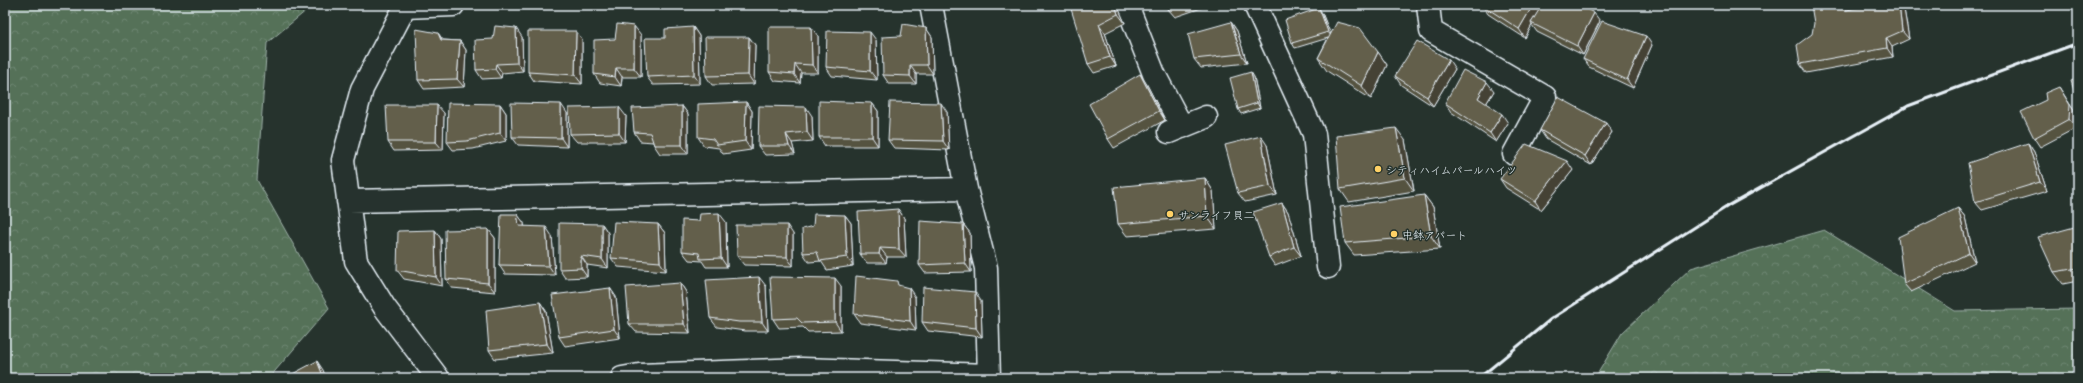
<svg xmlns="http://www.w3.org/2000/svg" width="2083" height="383" font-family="'Playpen Sans','Klee One',sans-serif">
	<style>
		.forest { fill: url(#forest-crowns); stroke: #9eb1a8 }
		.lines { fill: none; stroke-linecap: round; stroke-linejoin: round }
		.minor-casing { stroke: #e8f1f8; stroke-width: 25 }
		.minor { stroke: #26332d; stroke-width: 22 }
		.rail { stroke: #e8f1f8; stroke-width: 3 }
		.wall { fill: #555241; stroke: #e8f1f8 }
		.shaded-wall { fill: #454235; stroke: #e8f1f8 }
		.building { fill: #635f4c; stroke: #e8f1f8 }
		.poi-dot { fill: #ffd166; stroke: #26332d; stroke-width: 1.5 }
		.labels { text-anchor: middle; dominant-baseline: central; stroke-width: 3; stroke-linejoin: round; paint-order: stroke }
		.poi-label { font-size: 11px; fill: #e8f1f8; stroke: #26332d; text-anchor: start }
	</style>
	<defs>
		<pattern id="forest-crowns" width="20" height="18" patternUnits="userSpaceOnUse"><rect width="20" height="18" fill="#557159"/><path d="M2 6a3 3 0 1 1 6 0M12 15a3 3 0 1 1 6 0" fill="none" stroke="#6d8672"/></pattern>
	</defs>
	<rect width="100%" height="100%" fill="#26332d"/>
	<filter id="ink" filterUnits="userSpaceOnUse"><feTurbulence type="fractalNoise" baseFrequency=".025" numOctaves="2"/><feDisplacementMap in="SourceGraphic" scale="8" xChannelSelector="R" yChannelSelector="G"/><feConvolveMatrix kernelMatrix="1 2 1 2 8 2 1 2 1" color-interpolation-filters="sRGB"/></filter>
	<g filter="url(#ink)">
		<path class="forest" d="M5,5H313L267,43L257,180L329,308L269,378H5Z
			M1824,230L1955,311L2078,309V378H1595L1622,333L1691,268Z"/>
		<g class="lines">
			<g class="minor-casing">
				<path id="minor" d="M931,5L966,189L986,268L989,378
					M1127,5L1154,74L1182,127
					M1255,5L1314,134L1328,267
					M1428,5L1431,31L1545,97L1514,154
					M1169,132L1206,117
					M348,201L966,189
					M438,378L385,308L356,261L343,160L362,89L405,7L453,5
					M622,378L639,375L802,369L989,375"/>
			</g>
			<use href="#minor" class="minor"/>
			<path class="rail" d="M1479,378L1551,319L1728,206L1908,106L2078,43"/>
		</g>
		<path class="wall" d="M1078,5H1117L1125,23L1105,33L1116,66L1094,73L1088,64Z
			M1167,5H1210L1175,17L1168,9Z
			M1293,5H1303L1296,9Z
			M1482,5L1600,21L1583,55L1537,32L1532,25L1525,38L1488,14Z
			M1872,5H1901L1904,9L1909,39L1892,47L1893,57L1806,73L1800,64L1849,7L1850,9Z
			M1322,13L1330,34L1378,52L1387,65L1371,99L1327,71L1318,58L1328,38L1295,48L1292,43Z
			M1231,22L1237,31L1247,63L1201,68L1194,59Z
			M693,27L699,36L700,84L653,85L647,77Z
			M926,28L932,37L933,74H916V84H889L883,75L901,36Z
			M438,33L443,40L460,41L466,50L464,87L424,89L418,80Z
			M641,35V77H622L621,86L600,83L594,74L615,39Z
			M818,36V73H801L800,83L775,81L769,72Z
			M522,37L523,71L502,73L501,78L482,79L476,70L493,39Z
			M749,37L755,45L754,84L712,85L706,76Z
			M582,39V84L534,81L528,72Z
			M876,40L877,80L832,76L826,67Z
			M1652,45L1633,88L1589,67L1583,59Z
			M1455,69L1433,106L1401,85L1395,76Z
			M1254,77L1260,108L1241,114L1238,109Z
			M1146,83L1165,120L1114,148L1108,139Z
			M2059,87L2076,114V128L2040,147L2034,138L2046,100Z
			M1494,91L1486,104L1508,123L1496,142L1451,112L1445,103Z
			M746,102L752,111L751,150L723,154L719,148L704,146L698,137Z
			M872,103L878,111V146H825L819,137Z
			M500,104L506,113V141L473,149L453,150L447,142Z
			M682,106L688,114V154H660L654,145L653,142L640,141L634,132Z
			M947,112L949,150L894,148L888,140Z
			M444,113L443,150L394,151L388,142Z
			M567,113V147L518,145L512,137Z
			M626,116L625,142H577L570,134Z
			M812,116L813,141L792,143L795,154L765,155L758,146Z
			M1540,130L1612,132L1591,165L1546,139Z
			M1405,140L1414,191L1349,202L1340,189Z
			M2028,143L2034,152L2047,191L1982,210L1975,202Z
			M1267,145L1277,195L1245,202L1238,193Z
			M1573,170L1541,210L1506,188L1500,179Z
			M1205,178L1213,191L1216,229L1127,236L1118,224Z
			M1424,195L1433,207L1440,249L1354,255L1345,243Z
			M1282,203L1288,212L1301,256L1275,266L1269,257Z
			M1958,208L1965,217L1975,262L1911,292L1904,284Z
			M898,209L904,218L906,257H887L886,263H867L860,254Z
			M517,214L524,223V226L552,236L555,275L505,274L499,265Z
			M845,215L851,223L853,266L827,270L821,261L809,262L803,253L813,226Z
			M726,222L727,267H706L702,261L689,260L682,251Z
			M602,224L608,233V268L587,265V277L565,278L559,269Z
			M658,224L665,233L666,271L618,267L611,258Z
			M963,224L970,233L971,272L925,273L919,265Z
			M2078,226V281L2063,284L2054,272Z
			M488,229L495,238V292L452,288L446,279Z
			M435,230L441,239L442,286L404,279L397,270Z
			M793,234V266L744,265L737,256Z
			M680,283L686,292L690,333L636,332L629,324Z
			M766,286L768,331H745L717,327L710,318Z
			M841,286V331L808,332L803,327L779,328L773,319Z
			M610,288L616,297L620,338L565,346L559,337Z
			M915,297L916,330L860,323L854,314Z
			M981,301L982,337L928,331L922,322Z
			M540,302L546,311L553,353L495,359L489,350Z"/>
		<path class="shaded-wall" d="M1115,5H1117L1125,23L1118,14Z
			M1533,5H1544L1531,23L1532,25L1525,38L1519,29Z
			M1845,5H1848L1849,7L1853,19L1846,10Z
			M1899,5H1901L1904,9L1909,39L1902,31Z
			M1319,8L1322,13L1332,37L1328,32Z
			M1594,13L1600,21L1583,55L1577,46Z
			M1231,22L1237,31L1247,63L1241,54Z
			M1099,24L1105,33L1116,66L1110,57Z
			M634,26L641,35V77L634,68Z
			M693,27L699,36L700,84L694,75Z
			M811,27L818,36V73L812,65Z
			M516,28L522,37L523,71L517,63Z
			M926,28L932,37L933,74L927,65Z
			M576,31L582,39V84L575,75Z
			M870,32L876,40L877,80L870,71Z
			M438,33L444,42L441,40Z
			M1646,36L1652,45L1633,88L1627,80Z
			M749,37L755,45L754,84L748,75Z
			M1886,38L1892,47L1893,57L1887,48Z
			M460,41L466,50L464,87L457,79Z
			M1378,52L1387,65L1371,99L1362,86Z
			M1449,60L1455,69L1433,106L1427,97Z
			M496,64L502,73L501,78L495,69Z
			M795,64L801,73L800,83L794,74Z
			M910,65L916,74V84L910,76Z
			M616,68L622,77L621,86L615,77Z
			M1251,72L1254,77L1260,108L1257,103Z
			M1140,74L1146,83L1165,120L1159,111Z
			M1487,82L1494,91L1484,107L1478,98Z
			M2059,87L2076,114V128L2069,119Z
			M746,102L752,111L751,150L745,141Z
			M872,103L878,111V146L872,137Z
			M941,103L947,112L949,150L943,141Z
			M500,104L506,113V141L500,133Z
			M561,104L567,113V147L561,138Z
			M437,105L444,113L443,150L436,142Z
			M682,106L688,114V154L682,145Z
			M619,107L626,116L625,142L619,133Z
			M806,107L812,116L813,141L807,132Z
			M1502,114L1508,123L1496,142L1490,133Z
			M1606,123L1612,132L1591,165L1585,156Z
			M1396,128L1405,140L1414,191L1405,178Z
			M786,134L792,143L795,154L789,146Z
			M1261,136L1267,145L1277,195L1270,186Z
			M2028,143L2034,152L2047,191L2040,182Z
			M1567,161L1573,170L1541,210L1535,201Z
			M1205,178L1213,191L1216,229L1207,216Z
			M1424,195L1433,207L1440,249L1431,236Z
			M1282,203L1288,212L1301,256L1294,247Z
			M1958,208L1965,217L1975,262L1969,253Z
			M898,209L904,218L906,257L899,249Z
			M719,213L726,222L727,267L721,258Z
			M517,214L524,223L525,235L519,226Z
			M845,215L851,223L853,266L847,257Z
			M602,224L608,233V268L602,259Z
			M658,224L665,233L666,271L660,262Z
			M963,224L970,233L971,272L965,263Z
			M787,225L793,234V266L787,257Z
			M546,227L552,236L555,275L549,266Z
			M488,229L495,238V292L488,283Z
			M435,230L441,239L442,286L436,277Z
			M880,248L887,257L886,263L879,254Z
			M581,256L587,265V277L581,268Z
			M759,277L766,286L768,331L762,322Z
			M835,278L841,286V331L835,322Z
			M680,283L686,292L690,333L684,324Z
			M610,288L616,297L620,338L614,329Z
			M909,288L915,297L916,330L910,321Z
			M975,292L981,301L982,337L976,328Z
			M540,302L546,311L553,353L547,344Z
			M317,361L323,370L326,378H324Z"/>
		<path class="building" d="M1078,5H1115L1118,14L1099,24L1110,57L1088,64L1071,9Z
			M1167,5H1179L1168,9Z
			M1482,5H1533L1519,29Z
			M1542,5H1579L1594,13L1577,46L1531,23Z
			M1811,5H1845L1846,10L1872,5H1899L1902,31L1886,38L1887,48L1800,64L1797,45L1812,34L1814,23Z
			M1319,8L1328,32L1292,43L1285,20Z
			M1602,21L1646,36L1627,80L1583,59Z
			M1231,22L1241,54L1194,59L1188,34Z
			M1337,22L1360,28L1378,52L1362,86L1318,58Z
			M617,24L634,26V68H616L615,77L594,74V40L615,39Z
			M903,24L926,28L927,65H910V76L883,75L882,37L901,36Z
			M495,26L516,28L517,63L496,64L495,69L476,70L475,40L493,39Z
			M693,27L694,75L647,77L645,38H665V29Z
			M769,27H811L812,65L795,64L794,74L769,72Z
			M416,29L438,33L441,40L460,41L457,79L418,80Z
			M528,31H576L575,75L528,72Z
			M827,31L870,32V71L826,67Z
			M705,37H749L748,75L706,76Z
			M1417,41L1449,60L1427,97L1395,76Z
			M1463,70L1487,82L1478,98L1502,114L1490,133L1445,103Z
			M1251,72L1257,103L1238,109L1230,78Z
			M1140,74L1159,111L1108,139L1089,104Z
			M2078,78V103L2071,81Z
			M2059,87L2070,105L2069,119L2034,138L2021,112L2046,100L2045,93Z
			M1558,97L1606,123L1585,156L1540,130Z
			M819,101L872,103V137H819Z
			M746,102L745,141L717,145L713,139L698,137V104Z
			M890,102L941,103L943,141L888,140Z
			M448,103L500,104V133L467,141L447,142Z
			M511,103L561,104V138L512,137Z
			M386,105H437L436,142H388Z
			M682,106V145H654L650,133L634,132L632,108Z
			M759,106L806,107L807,132L786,134L789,146H758Z
			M619,107V133L570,134L569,108Z
			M1396,128L1405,178L1340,189L1336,136Z
			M1261,136L1270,186L1238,193L1225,145Z
			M2028,143L2040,182L1975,202L1968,163Z
			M1526,144L1567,161L1535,201L1500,179Z
			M1205,178L1207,216L1118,224L1114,187Z
			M1424,195L1431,236L1345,243L1340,207Z
			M1282,203L1294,247L1269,257L1253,212Z
			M1958,208L1969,253L1904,284L1898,237Z
			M898,209L899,249L880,248L879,254H860L858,212Z
			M719,213L721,258L700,259L699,253L682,251V220L699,221L700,214Z
			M501,214H517L519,226L546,227L549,266L499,265Z
			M814,214L845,215L847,257L820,261L817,252L803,253L802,229L813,226Z
			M920,221L963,224L965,263L919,265Z
			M614,222L658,224L660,262L611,258Z
			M559,223L602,224V259L581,256V268L559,269Z
			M736,225H787V257L737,256Z
			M2078,226V268L2054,272L2038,237Z
			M488,229V283L446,279L445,230Z
			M435,230L436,277L397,270L398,231Z
			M856,276L897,281L898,285L909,288L910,321L854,314Z
			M759,277L762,322H739L710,318L706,280Z
			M770,277L835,278V322L802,323L797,318L773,319Z
			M680,283L684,324H629L626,287Z
			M923,287L975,292L976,328L922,322Z
			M610,288L614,329L559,337L552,295Z
			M540,302L547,344L489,350L486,310Z
			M317,361L324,378H285Z"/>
	</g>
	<g class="poi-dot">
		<circle cx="1378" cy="169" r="4"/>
		<circle cx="1170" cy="214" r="4"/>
		<circle cx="1394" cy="234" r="4"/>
	</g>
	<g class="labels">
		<g class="poi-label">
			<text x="1386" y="169">シティハイムパールハイツ</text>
			<text x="1178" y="214">サンライフ貝二</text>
			<text x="1402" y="234">中鉢アパート</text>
		</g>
	</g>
	<rect width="2083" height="383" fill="none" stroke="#26332d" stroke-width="20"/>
	<rect x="10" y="10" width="2063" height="363" fill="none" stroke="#e8f1f8" stroke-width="1.5" filter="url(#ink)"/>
</svg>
